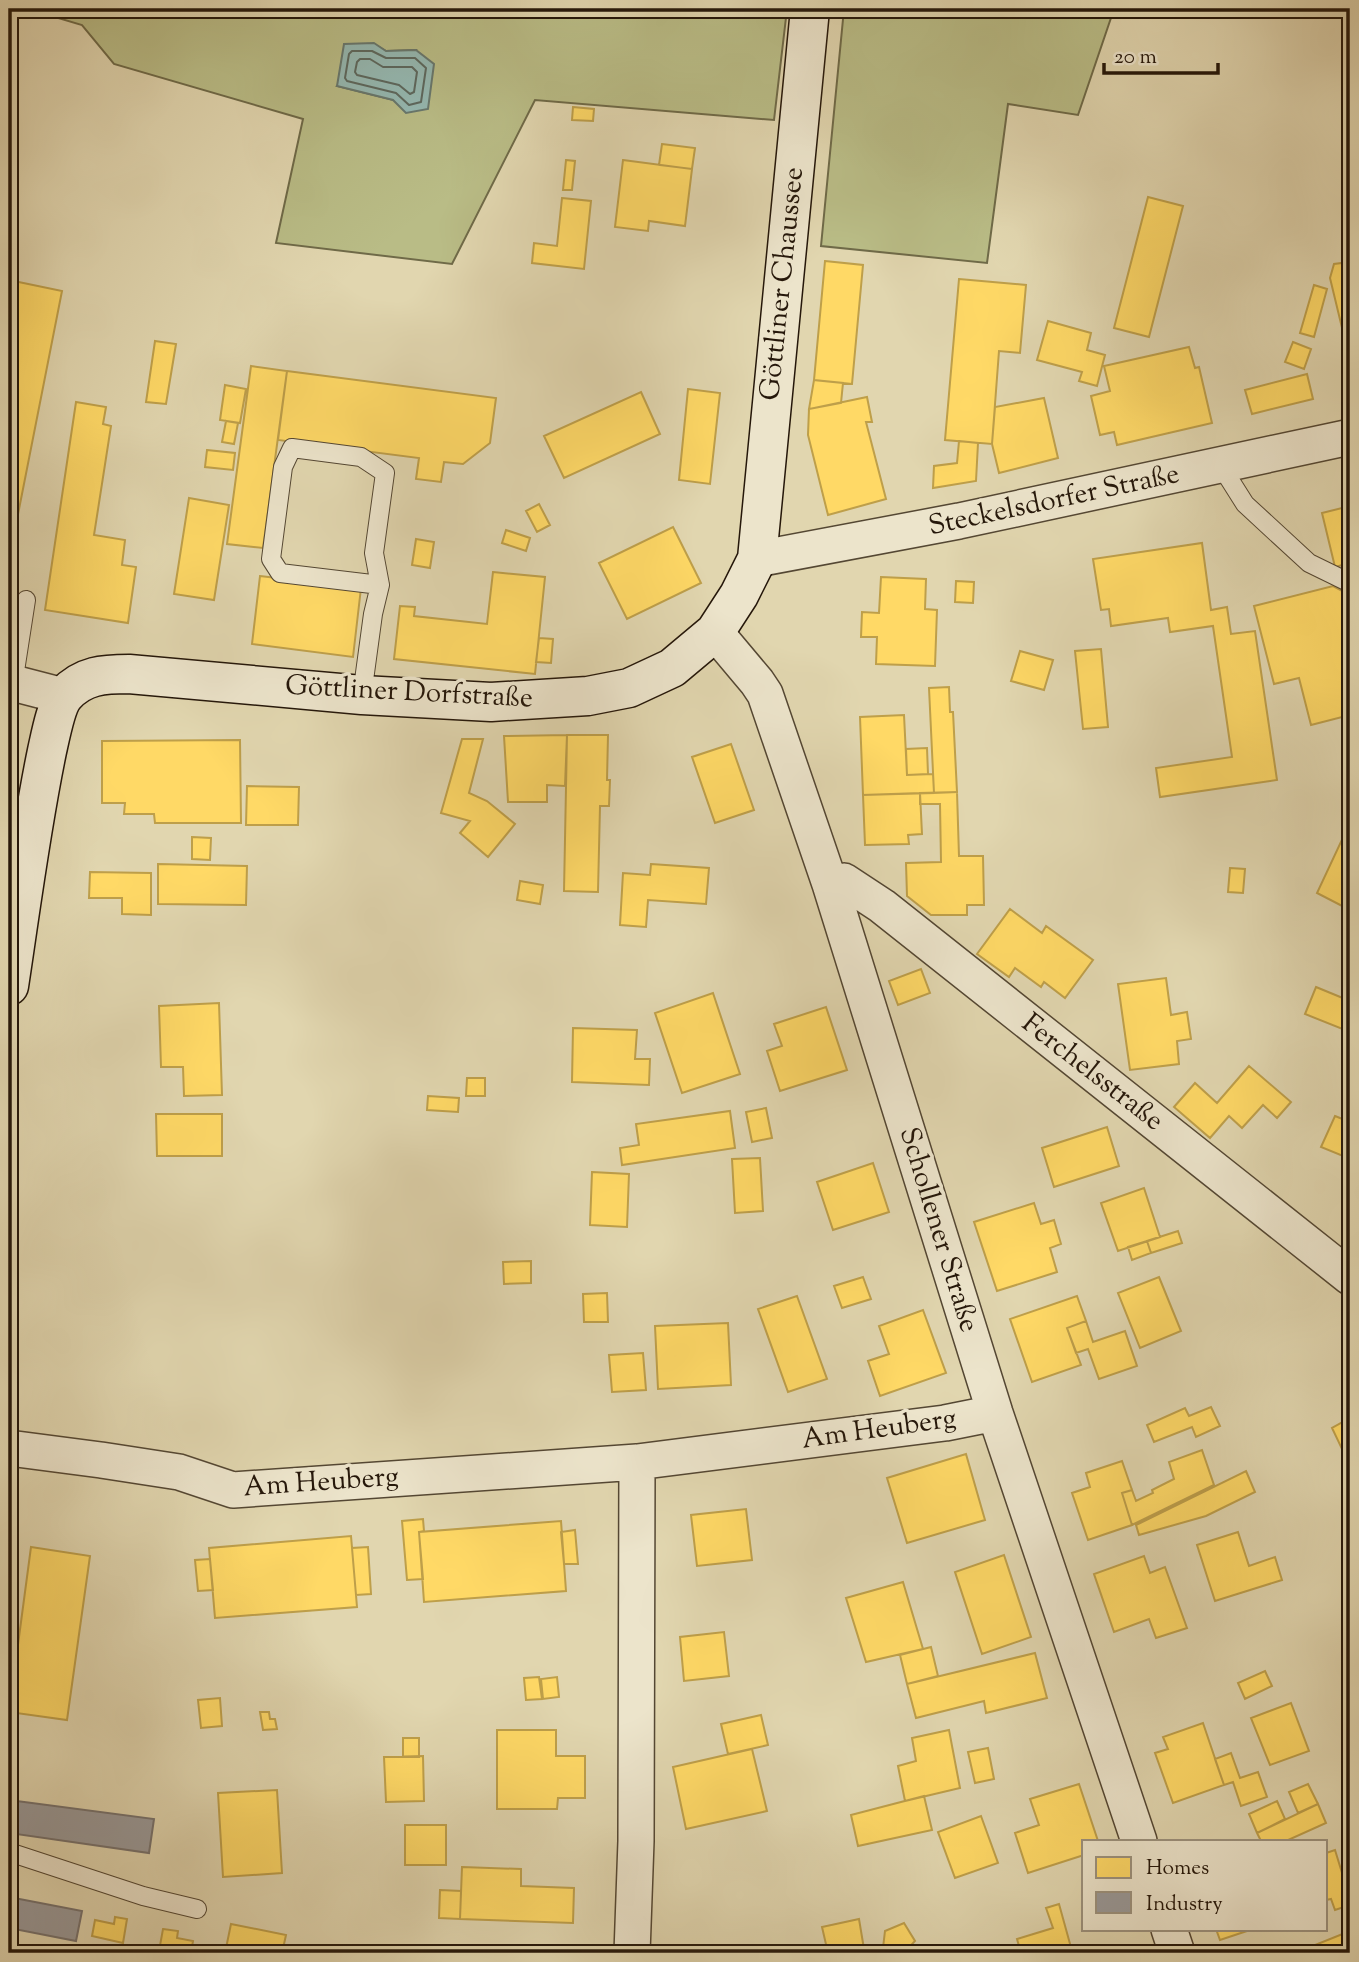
<svg xmlns="http://www.w3.org/2000/svg" width="1359" height="1962" font-family="'Sorts Mill Goudy',serif">
	<style>
		.green { fill: #b9bc86; stroke: #6f6a48; stroke-width: 2; fill-rule: evenodd }
		.water { fill: #95b8b1; stroke: #68786e; stroke-width: 2 }
		.homes { fill: #ffd966; stroke: #be9f4a; stroke-width: 2 }
		.industry { fill: #999; stroke: #76726e; stroke-width: 2 }
		.lines { fill: none; stroke-linecap: round; stroke-linejoin: round }
		.shore { stroke: #5d685e; stroke-width: 2 }
		.lane-casing { stroke: #544733; stroke-width: 20 }
		.street-casing { stroke: #544733; stroke-width: 38 }
		.secondary-casing { stroke: #25170a; stroke-width: 41 }
		.lane { stroke: #ece4cb; stroke-width: 18 }
		.street { stroke: #ece4cb; stroke-width: 35 }
		.secondary { stroke: #ece4cb; stroke-width: 38 }
		.labels { text-anchor: middle; dominant-baseline: central; stroke-width: 7; stroke-linejoin: round; paint-order: stroke }
		.street-label { font-size: 28px; fill: #25170a; stroke: #ece4cb }
	</style>
	<rect width="100%" height="100%" fill="#e1d6af"/>
	<filter id="stains"><feTurbulence type="fractalNoise" baseFrequency=".00286" numOctaves="4"/><feColorMatrix values="0 0 0 0 .2 0 0 0 0 .09 0 0 0 0 .02 0 0 0 .5 -.17"/></filter>
	<radialGradient id="worn" r=".72"><stop offset=".6" stop-color="#630" stop-opacity="0"/><stop offset="1" stop-color="#630" stop-opacity=".3"/></radialGradient>
	<path class="green" d="M28,9H787L774,120L535,100L452,264L276,243L303,119L114,64L82,25ZM374,44L386,51L416,50L394,100L337,86Z
		M844,9H1114L1078,115L1008,104L987,263L821,246Z"/>
	<path class="water" d="M374,43L386,51L416,50L434,64L428,109L406,113L393,100L337,86L344,44Z"/>
	<path class="homes" d="M573,107L594,109L593,121L572,120Z
		M662,144L695,148L692,169L659,165Z
		M566,160L575,161L572,190H563Z
		M623,160L692,169L685,226L649,221L648,231L615,227Z
		M1148,197L1183,206L1149,337L1114,328Z
		M562,198L591,201L584,269L532,263L534,243L557,246Z
		M825,261L863,265L852,384L814,380Z
		M1350,262V361L1330,278L1334,264Z
		M959,279L1026,285L1020,353L999,351L992,444L945,440Z
		M9,280L62,291L9,560Z
		M1314,285L1327,289L1314,337L1300,333Z
		M1048,321L1091,333L1087,350L1105,355L1097,386L1079,381L1082,372L1037,360Z
		M155,341L176,344L166,404L146,402Z
		M1293,342L1311,349L1304,369L1285,362Z
		M1189,347L1195,368L1199,367L1212,423L1117,445L1114,432L1100,435L1091,396L1110,391L1104,366Z
		M251,366L287,371L263,548L227,544Z
		M287,371L496,398L490,443L463,464L444,462L441,482L416,479L419,458L278,440Z
		M1307,374L1313,399L1252,414L1245,390Z
		M814,380L843,383L841,403L809,409Z
		M225,385L246,389L240,423L220,420Z
		M688,389L720,393L710,484L679,480Z
		M641,392L660,434L564,478L544,436Z
		M867,397L872,422H866L886,499L828,515L808,435L809,409Z
		M1044,398L1058,458L999,473L992,444L995,407Z
		M76,402L106,407L103,424L111,426L94,535L125,540L122,565L136,567L128,623L45,610Z
		M226,421L238,423L234,444L222,442Z
		M959,441L978,443L976,481L933,488L934,466L957,463Z
		M207,450L235,453L233,470L205,467Z
		M189,498L229,505L214,600L174,594Z
		M539,504L550,525L537,532L526,511Z
		M1350,506V563L1335,567L1322,513Z
		M673,527L701,583L627,619L599,563Z
		M506,530L530,538L526,551L502,543Z
		M416,539L434,542L430,568L412,565Z
		M1202,543L1211,610L1227,607L1231,634L1255,631L1277,780L1160,797L1156,768L1232,757L1213,626L1170,632L1168,618L1111,626L1109,609L1101,610L1093,559Z
		M493,572L545,577L535,674L394,659L400,606L415,607L414,616L487,624Z
		M260,576L361,588L353,657L252,644Z
		M881,577L926,579L925,609L937,610L935,666L876,664L877,637H861L862,612L879,613Z
		M956,581L974,582L973,603L955,602Z
		M1333,586L1350,595V715L1311,725L1299,678L1274,684L1254,606Z
		M539,638L553,639L551,663L536,662Z
		M1101,649L1108,727L1083,729L1075,651Z
		M1020,651L1053,660L1044,690L1011,681Z
		M949,687L950,712H953L957,792L934,793L929,688Z
		M904,715L907,775L933,774L934,793L863,795L860,717Z
		M567,735H608L607,780H610L609,806H600L598,892L564,891Z
		M567,735L565,786L547,785V802H508L504,736Z
		M462,739H483L469,793L487,801L515,824L488,857L460,833L470,821L441,813Z
		M240,740L241,823H155L154,814H124L125,803H102V741Z
		M731,744L754,810L715,823L692,757Z
		M927,748L928,774L907,775L906,749Z
		M247,786L299,787L298,825H246Z
		M957,792L959,856H983L984,905H967V915H931L907,896L906,863L941,862L940,804H920V793Z
		M920,793L922,834L908,835L909,844L865,845L863,795Z
		M1346,831L1350,833V910L1317,893Z
		M192,837L211,838L210,860L192,859Z
		M158,864L247,866L246,905L158,904Z
		M651,864L709,868L706,904L648,900L646,927L620,925L623,873L650,875Z
		M1230,868L1245,869L1243,893L1228,892Z
		M90,872L151,873V915L122,914V898H89Z
		M520,881L543,885L540,904L517,900Z
		M1010,909L1042,933L1046,926L1093,960L1065,998L1044,982L1041,987L1015,968L1009,977L977,954Z
		M921,969L930,993L898,1005L889,981Z
		M1166,978L1171,1015L1187,1012L1191,1039L1177,1041L1179,1064L1130,1070L1118,984Z
		M1316,987L1350,1001V1018L1345,1030L1305,1014Z
		M713,993L740,1074L682,1093L655,1013Z
		M219,1003L222,1095L184,1096L183,1067H161L159,1006Z
		M826,1007L847,1070L780,1091L767,1051L782,1046L774,1024Z
		M573,1028L637,1030L635,1059H650L649,1085L572,1082Z
		M1249,1066L1291,1102L1277,1118L1263,1105L1242,1128L1229,1116L1210,1138L1174,1107L1195,1083L1217,1103Z
		M467,1078H485V1096H466Z
		M428,1096L459,1098L458,1112L427,1110Z
		M766,1108L772,1138L752,1142L746,1112Z
		M730,1111L735,1148L622,1165L620,1148L639,1145L636,1124Z
		M156,1114H222V1156H157Z
		M1335,1116L1350,1122V1138L1343,1156L1321,1147Z
		M1107,1127L1119,1166L1054,1187L1042,1148Z
		M760,1158L763,1211L735,1213L732,1159Z
		M873,1163L889,1212L833,1230L817,1182Z
		M592,1172L629,1174L627,1227L590,1225Z
		M1144,1188L1160,1237L1118,1251L1101,1203Z
		M1034,1203L1041,1224L1054,1220L1061,1244L1050,1248L1057,1272L997,1291L974,1222Z
		M1178,1231L1182,1243L1151,1253L1147,1241Z
		M1147,1241L1151,1253L1132,1260L1128,1247Z
		M531,1261V1283L504,1284L503,1262Z
		M863,1277L871,1299L842,1308L834,1286Z
		M1159,1277L1181,1331L1140,1348L1118,1293Z
		M607,1293L608,1322H584L583,1294Z
		M797,1296L827,1379L788,1392L758,1309Z
		M1077,1296L1086,1321L1067,1328L1081,1365L1032,1382L1010,1319Z
		M923,1310L946,1373L880,1396L868,1361L889,1354L879,1326Z
		M1086,1321L1093,1342L1125,1331L1137,1366L1099,1379L1088,1349L1076,1353L1067,1328Z
		M728,1323L731,1385L658,1389L655,1326Z
		M643,1353L646,1390L612,1392L609,1355Z
		M1211,1407L1220,1426L1196,1437L1192,1427L1154,1442L1147,1425L1185,1408L1189,1416Z
		M1350,1418V1445L1342,1449L1332,1428Z
		M1202,1450L1214,1485L1132,1525L1122,1493L1132,1490L1136,1501L1153,1493L1152,1490L1174,1479L1169,1462Z
		M966,1454L985,1520L907,1543L887,1478Z
		M1122,1461L1132,1490L1122,1493L1132,1525L1088,1540L1072,1493L1090,1487L1086,1473Z
		M1246,1471L1255,1492L1206,1516L1139,1535L1136,1525Z
		M746,1509L752,1560L697,1566L691,1515Z
		M423,1519L424,1531L419,1532L423,1579L407,1580L402,1521Z
		M561,1521L566,1591L424,1602L419,1532Z
		M575,1530L578,1564H564L561,1532Z
		M1238,1532L1249,1566L1275,1557L1282,1580L1215,1601L1197,1545Z
		M351,1536L357,1607L215,1618L209,1548Z
		M31,1547L90,1556L67,1720L9,1712Z
		M368,1547L371,1594L356,1595L352,1548Z
		M1004,1555L1031,1637L982,1654L955,1572Z
		M1144,1556L1150,1573L1165,1567L1187,1628L1156,1638L1149,1619L1114,1632L1094,1574Z
		M210,1559L213,1590L198,1591L195,1560Z
		M903,1582L923,1649L866,1662L846,1598Z
		M724,1632L729,1676L684,1681L680,1637Z
		M931,1647L938,1676L907,1684L900,1655Z
		M1035,1653L1047,1698L986,1713L984,1701L916,1718L907,1684Z
		M1265,1671L1272,1686L1245,1699L1238,1683Z
		M539,1677L542,1699L526,1700L524,1678Z
		M557,1677L559,1697L543,1699L541,1679Z
		M220,1698L222,1726L201,1728L198,1700Z
		M1291,1703L1309,1751L1270,1765L1251,1718Z
		M260,1712H269L270,1719H275L277,1729L263,1730Z
		M761,1715L768,1745L728,1754L721,1724Z
		M1203,1723L1224,1785L1173,1803L1155,1753L1168,1749L1163,1737Z
		M497,1730H556V1756H585V1798H558L557,1809H497Z
		M949,1730L960,1788L905,1801L898,1766L916,1761L912,1738Z
		M403,1738H419V1757H403Z
		M988,1748L994,1779L975,1783L968,1752Z
		M752,1749L767,1811L686,1829L673,1767Z
		M1231,1753L1240,1778L1258,1772L1267,1797L1241,1806L1233,1782L1224,1785L1215,1759Z
		M423,1756L424,1801L386,1802L384,1757Z
		M1079,1784L1098,1841H1084V1855L1028,1873L1015,1833L1039,1825L1030,1799Z
		M1308,1784L1318,1804L1298,1813L1289,1792Z
		M277,1790L282,1873L223,1877L218,1793Z
		M924,1796L932,1830L858,1846L851,1815Z
		M1277,1801L1285,1819L1257,1833L1249,1814Z
		M1318,1804L1326,1823L1286,1841H1261L1257,1833Z
		M981,1816L998,1863L955,1878L938,1832Z
		M405,1825H446V1865H405Z
		M1335,1850L1350,1899V1905L1335,1910L1331,1899L1326,1900V1853Z
		M462,1867L521,1869V1886L574,1888L573,1923L460,1919Z
		M440,1890L461,1891L460,1919L439,1918Z
		M1059,1904L1072,1951L1066,1953H1021L1017,1939L1053,1928L1046,1908Z
		M115,1917L127,1919L123,1943L92,1936L95,1920L114,1924Z
		M859,1919L864,1949L841,1953H828L822,1927Z
		M904,1923L915,1941L904,1953H896L883,1948L885,1931Z
		M231,1924L286,1935L282,1953H225Z
		M163,1929L178,1931L177,1938L193,1941L191,1953L159,1951Z
		M1216,1929H1253L1220,1940Z
		M1350,1931V1948L1337,1953H1307L1305,1949Z"/>
	<path class="industry" d="M9,1800L154,1819L149,1853L9,1833Z
		M9,1897L82,1911L76,1941L9,1928Z"/>
	<g class="lines">
		<path class="shore" d="M352,51H372L386,58H415L426,68L421,102L409,105L396,93L347,81L345,78L349,54Z
			M360,59H370L383,67H412L417,72L414,92L410,94L399,85L357,75L355,72L357,62Z"/>
		<g class="lane-casing">
			<path id="lane" d="M1221,466L1245,504L1309,563L1350,583
				M13,684L26,600
				M362,695L373,614L380,585L374,553L385,473L361,457L292,448L283,467L271,559L280,573L380,585
				M9,1852L143,1896L197,1909"/>
		</g>
		<g class="street-casing">
			<path id="street" d="M757,559L959,521L1350,437
				M715,632L757,682L765,694L830,884L995,1413L1139,1841
				M9,682L63,696
				M830,884L844,881L882,906L1350,1277
				M9,1448L101,1460L179,1472L233,1490L637,1462L945,1423L995,1413
				M1169,1929L1177,1953
				M632,1953L636,1841L637,1462"/>
		</g>
		<g class="secondary-casing">
			<path id="secondary" d="M9,986C21,907 31,828 47,751C50,738 56,705 65,695C83,675 104,674 129,674L362,695L491,702L588,696L629,688L672,668L715,632L739,595L757,559L810,9"/>
		</g>
		<use href="#lane" class="lane"/>
		<use href="#street" class="street"/>
		<use href="#secondary" class="secondary"/>
	</g>
	<g class="labels">
		<g class="street-label">
			<text transform="translate(783 284) rotate(-84)">Göttliner Chaussee</text>
			<text transform="translate(1054 501) rotate(-12)">Steckelsdorfer Straße</text>
			<text transform="translate(409 693) rotate(3)">Göttliner Dorfstraße</text>
			<text transform="translate(1092 1073) rotate(38)">Ferchelsstraße</text>
			<text transform="translate(938 1230) rotate(73)">Schollener Straße</text>
			<text transform="translate(879 1430) rotate(-8)">Am Heuberg</text>
			<text transform="translate(321 1483) rotate(-4)">Am Heuberg</text>
		</g>
	</g>
	<rect width="1359" height="1962" fill="none" stroke="#e1d6af" stroke-width="35"/>
	<rect x="10" y="10" width="1338" height="1941" fill="none" stroke="#25170a" stroke-width="3.5"/>
	<rect x="18" y="18" width="1324" height="1927" fill="none" stroke="#25170a" stroke-width="2"/>
	<rect x="1082" y="1840" width="245" height="91" fill="#ece4cb" stroke="#9c927e" stroke-width="2"/>
	<rect x="1096" y="1857" width="35" height="21" fill="#ffd966" stroke="#9c927e" stroke-width="2"/>
	<text x="1146" y="1874" font-size="21" fill="#25170a">Homes</text>
	<rect x="1096" y="1892" width="35" height="21" fill="#999999" stroke="#9c927e" stroke-width="2"/>
	<text x="1146" y="1910" font-size="21" fill="#25170a">Industry</text>
	<path d="M1104 63v10h114v-10" fill="none" stroke="#25170a" stroke-width="3.5"/>
	<text x="1114" y="63" font-size="21" fill="#25170a" stroke="#ece4cb" stroke-width="5" paint-order="stroke">20 m</text>
	<rect width="100%" height="100%" filter="url(#stains)"/>
	<rect width="100%" height="100%" fill="url(#worn)"/>
</svg>
